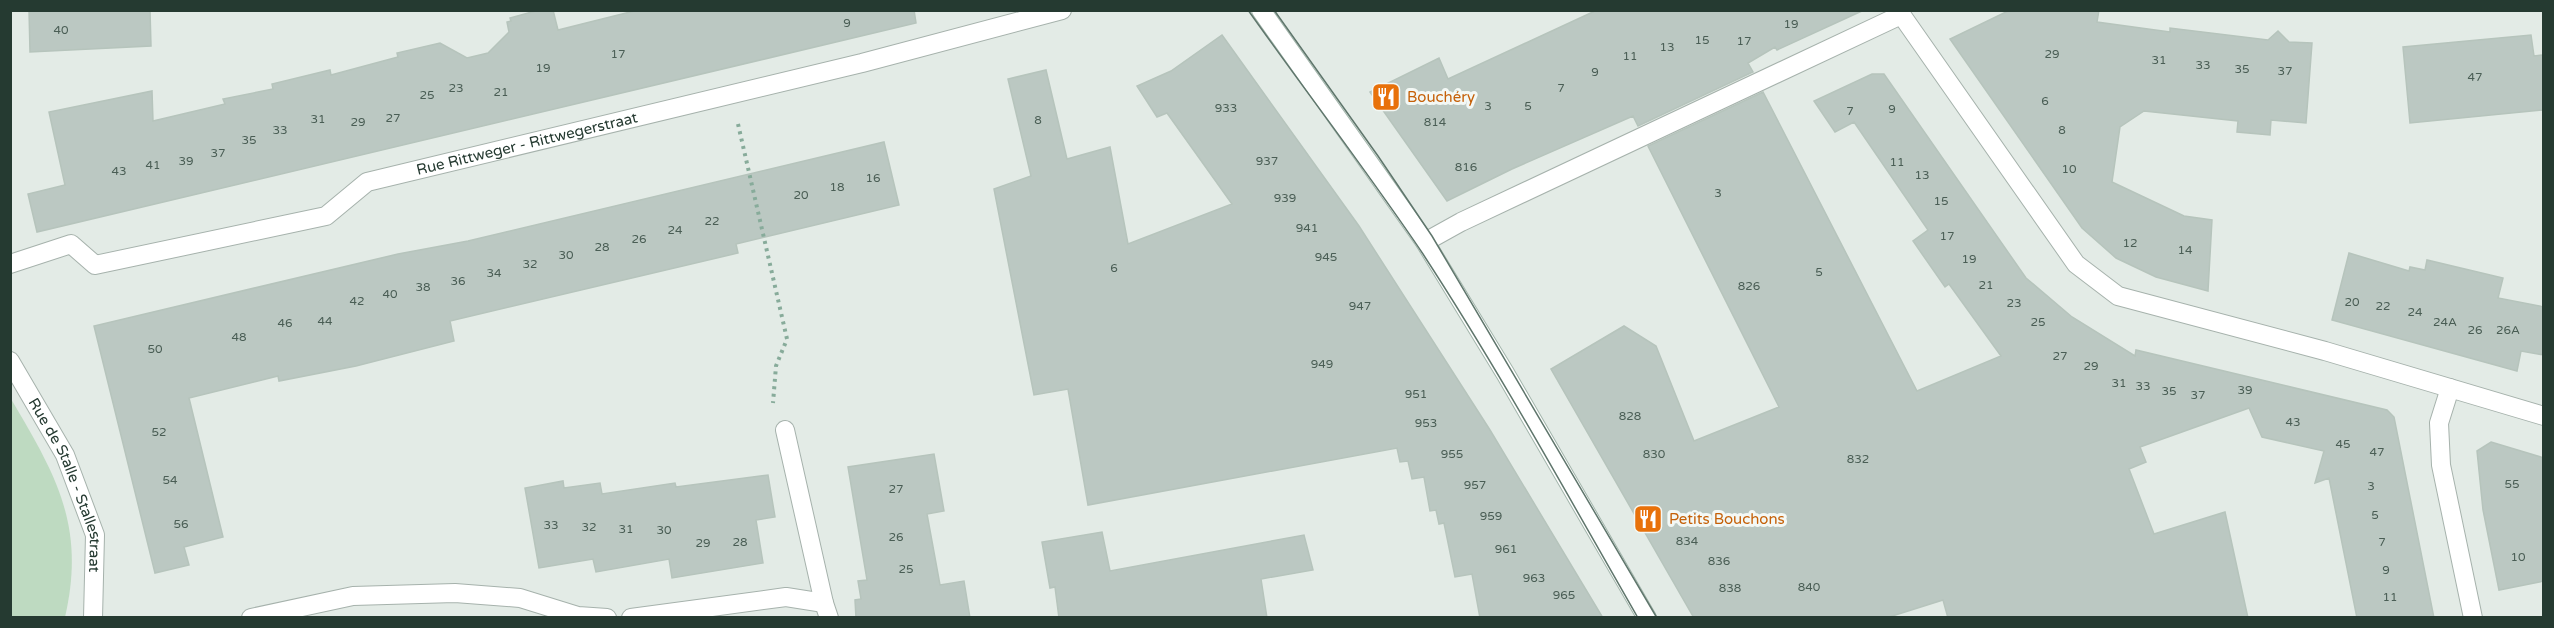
<svg xmlns="http://www.w3.org/2000/svg" width="2554" height="628" font-family="'Varela Round',sans-serif">
	<style>
		.green { fill: #bedac1 }
		.building { fill: #bbc8c2; stroke: #b6c4bc; stroke-width: 1.5 }
		.lines { fill: none; stroke-linecap: round; stroke-linejoin: round }
		.street-casing { stroke: #a6b2ac; stroke-width: 20 }
		.secondary-casing { stroke: #a3b6ac; stroke-width: 20 }
		.path { stroke: #87ab9a; stroke-width: 4; stroke-dasharray: 3 4.5; stroke-linecap: butt }
		.street { stroke: #fff; stroke-width: 18 }
		.secondary { stroke: #fff; stroke-width: 18 }
		.tram { stroke: #5f766c; stroke-width: 1.5 }
		.labels { text-anchor: middle; dominant-baseline: central; stroke-width: 6; stroke-linejoin: round; paint-order: stroke }
		.number-label { font-size: 12px; fill: #4a5e55 }
		.food-label { font-size: 15px; fill: #c56008; stroke: #f3f8f5; text-anchor: start }
		.street-label { font-size: 15px; fill: #253a31; stroke: #f3f8f5 }
	</style>
	<rect width="100%" height="100%" fill="#e3ebe6"/>
	<path class="green" d="M11,399C56,475 86,526 65,617H11Z"/>
	<path class="building" d="M29,10H150L151,46L30,52Z
		M539,10H553L558,30L638,10H914L916,23L37,232L28,194L65,185L49,112L152,91L153,121L225,104L223,99L273,89L272,84L330,70L331,75L398,57L397,53L440,43L467,58L488,53L509,32L507,22L511,21L510,18Z
		M1597,10H1864L1777,50L1775,47L1748,63L1753,72L1638,126L1633,116L1512,169L1447,201L1370,92L1439,58L1448,79Z
		M2010,10H2099L2097,22L2170,32V28L2268,40L2278,31L2289,42L2312,43L2306,123L2271,120L2270,135L2237,132L2238,121L2144,111L2120,127L2112,182L2184,216L2212,220L2208,291L2156,277L2116,258L2082,228L1950,39Z
		M1222,35L1359,226L1490,430L1603,618H1480L1472,574L1455,577L1444,523L1439,524L1436,510L1430,511L1424,477L1412,479L1408,461L1400,462L1397,448L1088,505L1068,389L1034,395L994,189L1031,176L1008,79L1046,70L1067,159L1110,147L1128,244L1232,204L1167,113L1157,117L1137,86L1171,71Z
		M2531,35L2534,56L2543,55V110L2410,123L2403,47Z
		M1872,74H1884L2026,278L2072,317L2135,356L2136,350L2387,410L2394,417L2434,618H2357L2329,478L2315,483L2324,451L2262,437L2249,408L2140,447L2146,462L2129,469L2154,534L2225,512L2248,618H1948L1943,600L1886,618H1694L1551,369L1624,326L1656,346L1694,441L1779,407L1648,146L1763,92L1917,391L2001,356L1949,284L1945,287L1913,241L1928,230L1854,122L1835,132L1814,101Z
		M884,142L899,205L736,244L738,253L450,321L454,341L356,366L279,381L278,376L189,398L223,537L184,547L189,565L155,573L94,326L398,254L468,241Z
		M2349,253L2409,271L2410,267L2425,270L2427,260L2503,278L2498,298L2544,307V355L2521,351L2517,371L2332,320Z
		M2491,442L2544,458V581L2499,590L2483,510L2477,451Z
		M934,454L944,511L927,514L940,585L964,581L970,618H856L855,600L861,599L858,581L867,580L848,467Z
		M768,475L775,517L756,520L763,563L672,578L669,559L596,572L593,559L539,568L525,488L563,481L564,488L600,483L602,494L675,483L676,487Z
		M1102,532L1110,571L1304,535L1313,570L1261,579L1267,618H1059L1055,587L1050,588L1042,542Z"/>
	<g class="lines">
		<g class="street-casing">
			<g id="street">
				<path d="M1898,10L2076,264L2118,296L2325,351L2544,416"/>
				<path d="M1425,242L1461,222L1901,15"/>
				<path id="s1" d="M10,264L71,244L95,265L326,216L367,182L862,63L1062,10"/>
				<path id="s2" d="M10,361L65,455L95,535L93,618"/>
				<path d="M2450,388L2439,423L2441,465L2473,618"/>
				<path d="M785,430L824,603L829,618"/>
				<path d="M251,618L353,596L455,593L520,598L578,616L607,618"/>
				<path d="M631,618L786,597L824,603"/>
			</g>
		</g>
		<g class="secondary-casing">
			<path id="secondary" d="M1261,10L1425,242L1505,373L1647,618"/>
		</g>
		<path class="path" d="M738,124L787,339L776,366L773,403"/>
		<use href="#street" class="street"/>
		<use href="#secondary" class="secondary"/>
		<path class="tram" d="M1248,10C1306,92 1367,171 1423,254C1500,372 1568,496 1638,618
			M1274,10L1378,156L1432,236L1657,618"/>
	</g>
	<defs>
		<g id="restaurant-square" transform="scale(1.5)"><rect x="-9" y="-9" width="18" height="18" rx="4" fill="#e8710a" stroke="#f3f8f5"/><path d="M-5-6h1v4h1v-4h1v4h1v-4h1v5L-1.5 .5V6h-2V.5L-5-1ZM5-6V6H3V1.5H1.5Q1.5-4 5-6Z" fill="#fff"/></g>
	</defs>
	<g fill-rule="evenodd">
		<use href="#restaurant-square" x="1386" y="97"/>
		<use href="#restaurant-square" x="1648" y="519"/>
	</g>
	<g class="labels">
		<g class="number-label">
			<text x="847" y="23">9</text>
			<text x="1791" y="24">19</text>
			<text x="61" y="30">40</text>
			<text x="1702" y="40">15</text>
			<text x="1744" y="41">17</text>
			<text x="1667" y="47">13</text>
			<text x="618" y="54">17</text>
			<text x="2052" y="54">29</text>
			<text x="1630" y="56">11</text>
			<text x="2159" y="60">31</text>
			<text x="2203" y="65">33</text>
			<text x="543" y="68">19</text>
			<text x="2242" y="69">35</text>
			<text x="2285" y="71">37</text>
			<text x="1595" y="72">9</text>
			<text x="2475" y="77">47</text>
			<text x="456" y="88">23</text>
			<text x="1561" y="88">7</text>
			<text x="501" y="92">21</text>
			<text x="427" y="95">25</text>
			<text x="2045" y="101">6</text>
			<text x="1488" y="106">3</text>
			<text x="1528" y="106">5</text>
			<text x="1226" y="108">933</text>
			<text x="1892" y="109">9</text>
			<text x="1850" y="111">7</text>
			<text x="393" y="118">27</text>
			<text x="318" y="119">31</text>
			<text x="1038" y="120">8</text>
			<text x="358" y="122">29</text>
			<text x="1435" y="122">814</text>
			<text x="280" y="130">33</text>
			<text x="2062" y="130">8</text>
			<text x="249" y="140">35</text>
			<text x="218" y="153">37</text>
			<text x="186" y="161">39</text>
			<text x="1267" y="161">937</text>
			<text x="1897" y="162">11</text>
			<text x="153" y="165">41</text>
			<text x="1466" y="167">816</text>
			<text x="2069" y="169">10</text>
			<text x="119" y="171">43</text>
			<text x="1922" y="175">13</text>
			<text x="873" y="178">16</text>
			<text x="837" y="187">18</text>
			<text x="1718" y="193">3</text>
			<text x="801" y="195">20</text>
			<text x="1285" y="198">939</text>
			<text x="1941" y="201">15</text>
			<text x="712" y="221">22</text>
			<text x="1307" y="228">941</text>
			<text x="675" y="230">24</text>
			<text x="1947" y="236">17</text>
			<text x="639" y="239">26</text>
			<text x="2130" y="243">12</text>
			<text x="602" y="247">28</text>
			<text x="2185" y="250">14</text>
			<text x="566" y="255">30</text>
			<text x="1326" y="257">945</text>
			<text x="1969" y="259">19</text>
			<text x="530" y="264">32</text>
			<text x="1114" y="268">6</text>
			<text x="1819" y="272">5</text>
			<text x="494" y="273">34</text>
			<text x="458" y="281">36</text>
			<text x="1986" y="285">21</text>
			<text x="1749" y="286">826</text>
			<text x="423" y="287">38</text>
			<text x="390" y="294">40</text>
			<text x="357" y="301">42</text>
			<text x="2352" y="302">20</text>
			<text x="2014" y="303">23</text>
			<text x="1360" y="306">947</text>
			<text x="2383" y="306">22</text>
			<text x="2415" y="312">24</text>
			<text x="325" y="321">44</text>
			<text x="2038" y="322">25</text>
			<text x="2445" y="322">24A</text>
			<text x="285" y="323">46</text>
			<text x="2475" y="330">26</text>
			<text x="2508" y="330">26A</text>
			<text x="239" y="337">48</text>
			<text x="155" y="349">50</text>
			<text x="2060" y="356">27</text>
			<text x="1322" y="364">949</text>
			<text x="2091" y="366">29</text>
			<text x="2119" y="383">31</text>
			<text x="2143" y="386">33</text>
			<text x="2245" y="390">39</text>
			<text x="2169" y="391">35</text>
			<text x="1416" y="394">951</text>
			<text x="2198" y="395">37</text>
			<text x="1630" y="416">828</text>
			<text x="2293" y="422">43</text>
			<text x="1426" y="423">953</text>
			<text x="159" y="432">52</text>
			<text x="2343" y="444">45</text>
			<text x="2377" y="452">47</text>
			<text x="1452" y="454">955</text>
			<text x="1654" y="454">830</text>
			<text x="1858" y="459">832</text>
			<text x="170" y="480">54</text>
			<text x="2512" y="484">55</text>
			<text x="1475" y="485">957</text>
			<text x="2371" y="486">3</text>
			<text x="896" y="489">27</text>
			<text x="2375" y="515">5</text>
			<text x="1491" y="516">959</text>
			<text x="181" y="524">56</text>
			<text x="551" y="525">33</text>
			<text x="589" y="527">32</text>
			<text x="626" y="529">31</text>
			<text x="664" y="530">30</text>
			<text x="896" y="537">26</text>
			<text x="1687" y="541">834</text>
			<text x="740" y="542">28</text>
			<text x="2382" y="542">7</text>
			<text x="703" y="543">29</text>
			<text x="1506" y="549">961</text>
			<text x="2518" y="557">10</text>
			<text x="1719" y="561">836</text>
			<text x="906" y="569">25</text>
			<text x="2386" y="570">9</text>
			<text x="1534" y="578">963</text>
			<text x="1809" y="587">840</text>
			<text x="1730" y="588">838</text>
			<text x="1564" y="595">965</text>
			<text x="2390" y="597">11</text>
		</g>
		<g class="food-label">
			<text x="1407" y="97">Bouchéry</text>
			<text x="1669" y="519">Petits Bouchons</text>
		</g>
		<g class="street-label">
			<text stroke="none"><textPath href="#s1" startOffset="550">Rue Rittweger - Rittwegerstraat</textPath></text>
			<text stroke="none"><textPath href="#s2" startOffset="138">Rue de Stalle - Stallestraat</textPath></text>
		</g>
	</g>
	<rect width="2554" height="628" fill="none" stroke="#253a31" stroke-width="24"/>
</svg>
